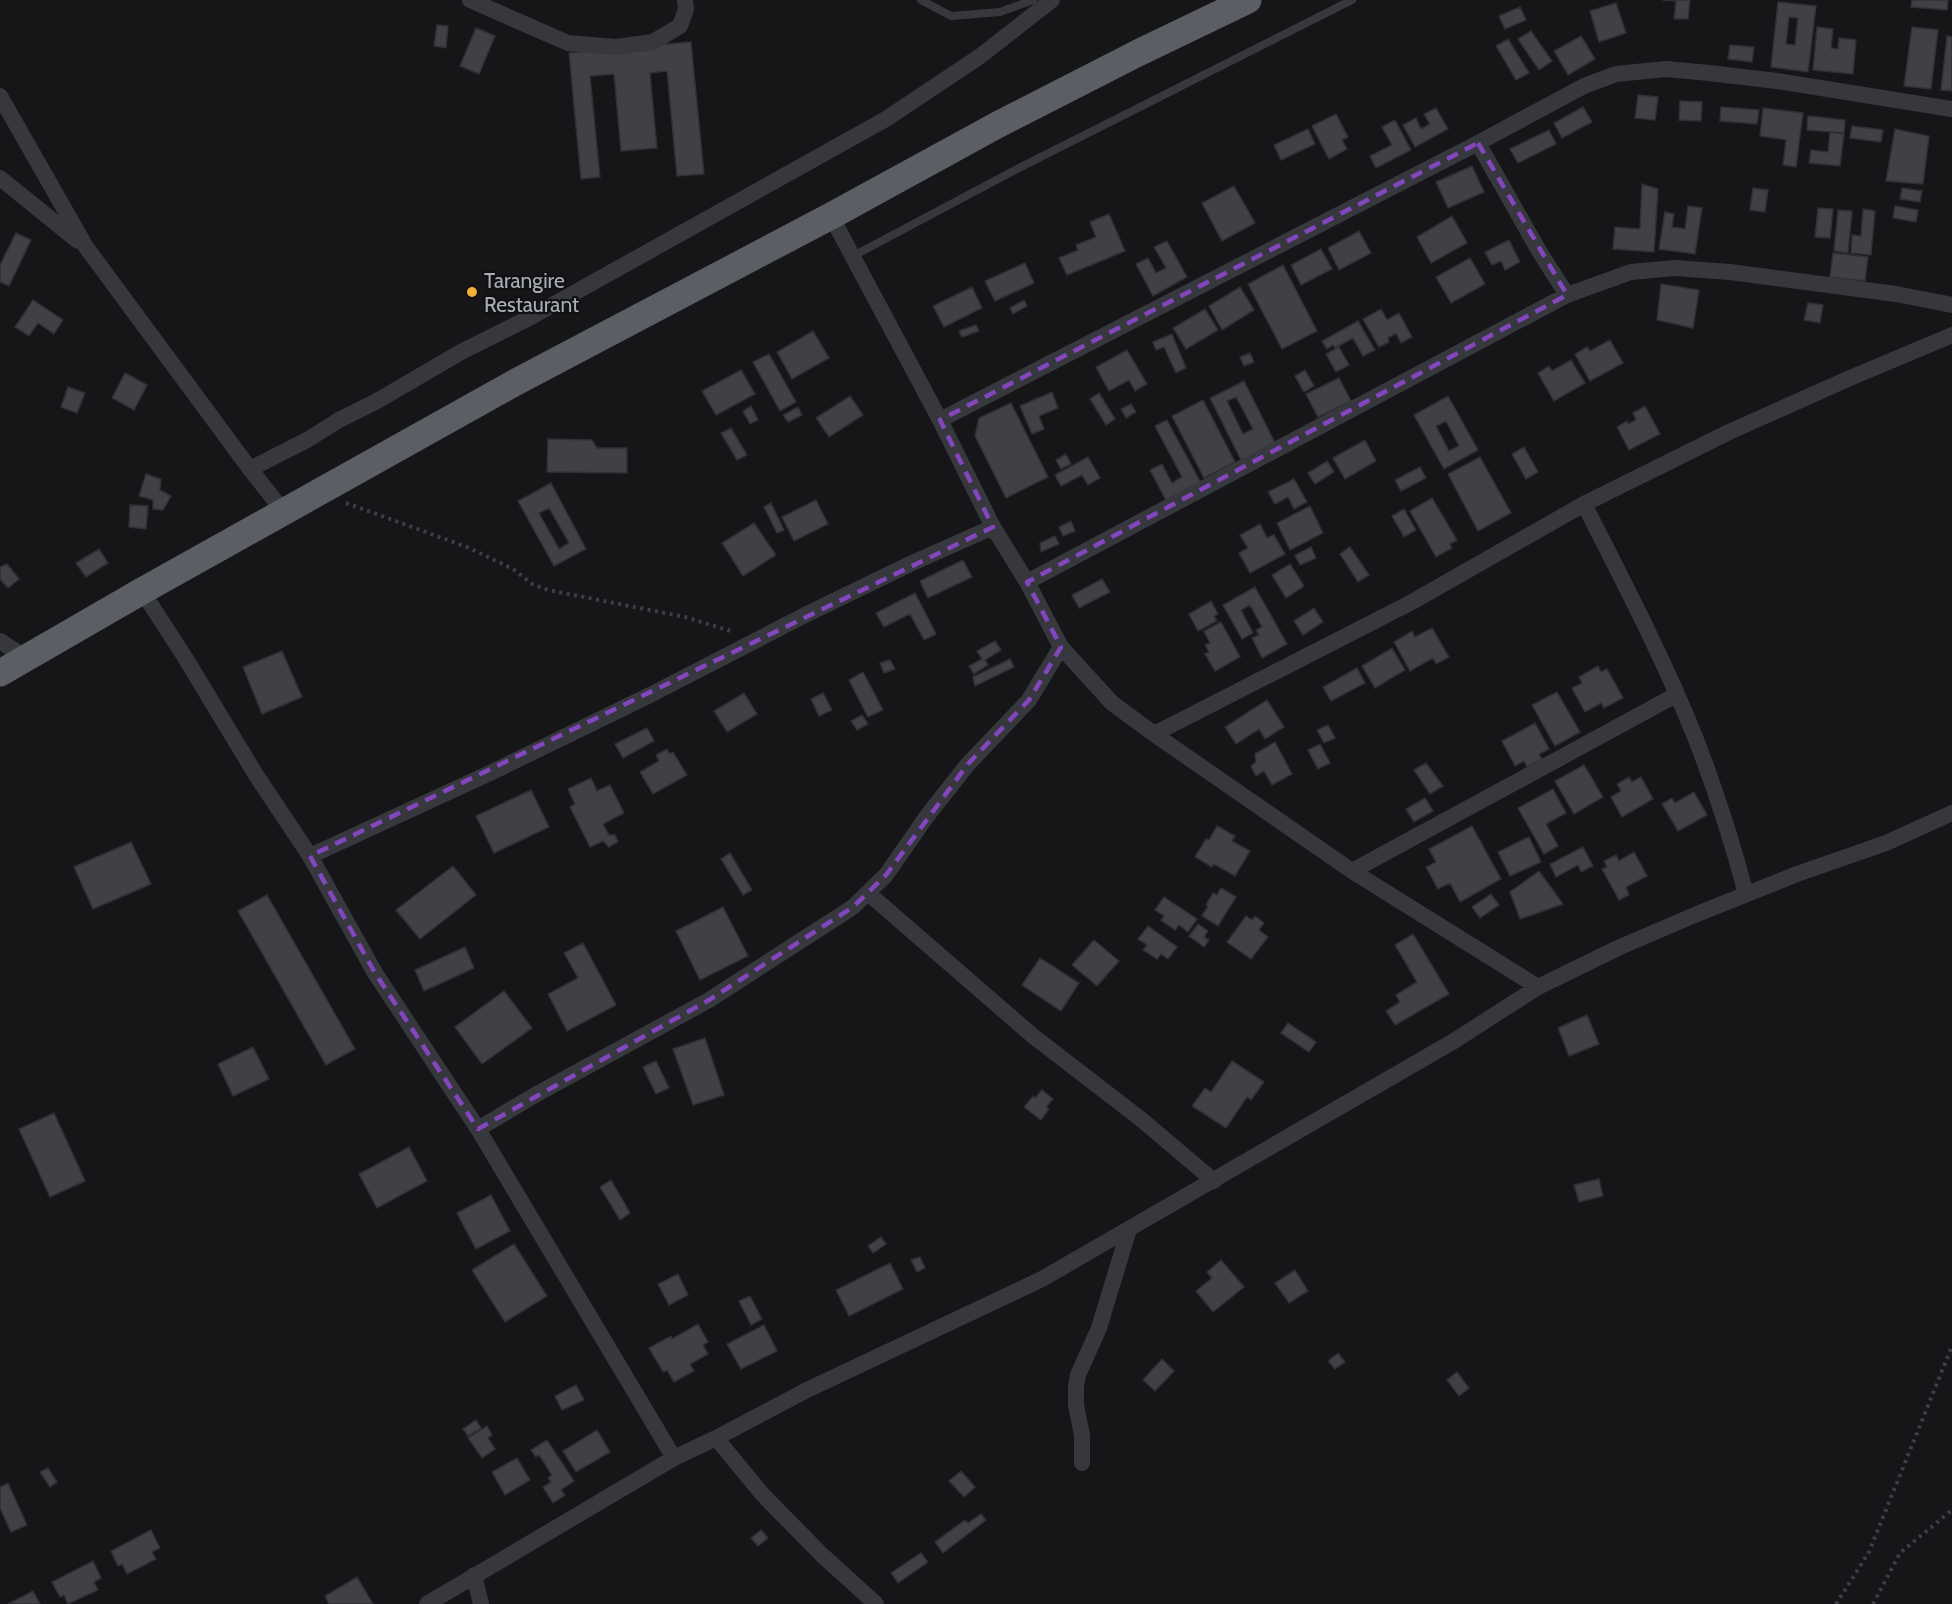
<svg xmlns="http://www.w3.org/2000/svg" width="1952" height="1604" font-family="Cabin,sans-serif">
	<style>
		.building { fill: #404145; stroke: #303034; stroke-width: 1.5; fill-rule: evenodd }
		.lines { fill: none; stroke-linecap: round; stroke-linejoin: round }
		.path { stroke: #3d3f44; stroke-width: 4; stroke-dasharray: 3 4.5; stroke-linecap: butt }
		.service { stroke: #37383d; stroke-width: 8 }
		.minor { stroke: #37383d; stroke-width: 16 }
		.trunk { stroke: #5b5e65; stroke-width: 27 }
		.marked { fill: none; stroke: #8446be; stroke-width: 4.5; stroke-dasharray: 12 8; stroke-linejoin: round }
		.poi-dot { fill: #f2b134; stroke: #111113; stroke-width: 2 }
		.labels { text-anchor: middle; dominant-baseline: central; stroke-width: 4.5; stroke-linejoin: round; paint-order: stroke }
		.poi-label { font-size: 21px; fill: #a8adb8; stroke: #111113; text-anchor: start }
	</style>
	<rect width="100%" height="100%" fill="#161618"/>
	<path class="building" d="M1662,0H1690L1688,19H1674L1676,1Z
		M1912,0H1948L1947,10L1911,7Z
		M1778,2L1816,6L1808,72L1771,67ZM1789,17L1798,18L1795,45L1786,44Z
		M1616,3L1626,33L1599,42L1590,11Z
		M1520,7L1526,20L1505,29L1499,16Z
		M437,25L448,26L446,48L434,46Z
		M1817,27L1833,29L1831,48L1838,49L1839,38L1856,40L1853,74L1813,70Z
		M1912,27L1938,30L1931,89L1904,86Z
		M476,28L495,36L479,74L460,66Z
		M1531,31L1552,61L1539,70L1518,39Z
		M1581,36L1595,59L1568,75L1554,51Z
		M1947,36L1952,37V91L1941,90Z
		M1508,39L1529,73L1516,80L1496,46Z
		M691,42L704,174L677,176L667,71L650,73L657,148L621,151L614,74L590,76L600,177L581,179L569,53Z
		M1730,45L1754,47L1752,62L1728,59Z
		M1638,95L1658,97L1655,120L1635,118Z
		M1680,101L1702,102L1701,121L1679,120Z
		M1583,107L1592,122L1562,138L1554,123Z
		M1721,107L1759,110L1757,124L1720,121Z
		M1436,108L1448,129L1415,147L1403,125L1416,118L1421,129L1430,124L1424,114Z
		M1763,108L1803,113L1796,167L1783,165L1786,140L1760,136Z
		M1336,114L1348,137L1342,140L1347,149L1329,159L1312,126Z
		M1808,116L1845,120L1844,133L1807,130Z
		M1395,120L1411,150L1376,168L1370,156L1392,145L1382,127Z
		M1852,126L1883,130L1881,142L1850,138Z
		M1308,129L1315,144L1281,160L1274,145Z
		M1895,129L1929,136L1923,184L1886,181Z
		M1549,130L1556,144L1518,163L1510,149Z
		M1830,132L1844,134L1840,166L1809,163L1811,150L1828,152Z
		M1472,166L1484,192L1448,208L1436,182Z
		M1642,184L1658,189L1654,252L1613,249L1615,227L1640,229Z
		M1234,186L1255,223L1222,241L1202,203Z
		M1753,188L1768,190L1765,212L1750,210Z
		M1902,188L1922,191L1920,202L1900,199Z
		M1688,206L1702,208L1695,254L1659,249L1665,212L1674,214L1672,227L1685,229Z
		M1895,206L1918,210L1916,222L1893,218Z
		M1818,208L1833,209L1830,238L1815,237Z
		M1863,209L1875,211L1871,255L1851,253L1852,235L1861,236Z
		M1838,210L1852,211L1848,253L1834,251Z
		M1109,214L1125,251L1067,275L1059,258L1078,250L1076,245L1096,237L1090,222Z
		M1452,216L1467,243L1431,263L1417,237Z
		M1359,231L1371,253L1339,270L1328,248Z
		M16,233L31,240L9,286L0,282V265Z
		M1509,240L1520,262L1505,270L1501,261L1492,265L1485,252Z
		M1167,241L1187,277L1153,296L1136,264L1148,258L1156,273L1166,268L1154,247Z
		M1321,249L1332,269L1301,285L1291,265Z
		M1833,253L1868,257L1865,281L1830,277Z
		M1470,258L1485,284L1451,303L1436,277Z
		M1025,263L1034,283L995,301L985,281Z
		M1283,265L1317,331L1282,349L1248,284Z
		M1661,284L1699,290L1693,328L1657,320Z
		M972,287L982,308L944,327L933,306Z
		M1240,287L1254,310L1222,330L1209,306Z
		M33,300L63,320L54,334L38,323L29,336L15,327Z
		M1024,300L1027,306L1013,314L1010,308Z
		M1808,303L1823,305L1820,323L1804,320Z
		M1205,309L1218,330L1186,349L1173,328Z
		M1381,309L1387,320L1399,313L1412,337L1401,343L1396,333L1388,338L1389,342L1379,347L1363,319Z
		M1358,321L1375,350L1363,356L1353,338L1335,348L1333,345L1327,349L1322,341Z
		M976,325L979,331L962,337L959,331Z
		M813,331L829,358L792,379L777,352Z
		M1172,334L1186,368L1176,373L1164,347L1156,350L1153,342Z
		M1610,340L1623,363L1590,381L1575,354L1587,347L1590,351Z
		M1339,347L1349,365L1336,372L1326,354Z
		M1127,350L1147,384L1135,391L1129,380L1109,391L1096,367Z
		M1250,353L1254,362L1244,366L1240,357Z
		M769,354L796,402L780,411L753,362Z
		M1571,360L1585,383L1554,401L1538,373L1549,366L1552,371Z
		M741,370L755,394L716,415L702,391Z
		M1305,370L1314,386L1304,392L1295,376Z
		M125,373L147,385L134,410L112,398Z
		M1339,378L1351,401L1318,417L1306,394Z
		M1244,381L1276,445L1242,462L1210,398ZM1236,397L1253,429L1243,434L1227,401Z
		M68,387L85,393L77,413L61,407Z
		M1052,392L1058,408L1039,416L1044,429L1032,434L1020,406Z
		M1099,393L1115,419L1106,425L1090,399Z
		M850,396L863,415L829,437L816,418Z
		M1448,396L1478,450L1444,469L1414,415ZM1446,421L1459,446L1449,451L1436,426Z
		M1203,400L1235,462L1204,478L1172,416Z
		M1011,403L1048,477L1006,498L975,436L979,418Z
		M1131,404L1136,412L1126,418L1121,409Z
		M751,406L758,420L750,424L743,411Z
		M1645,406L1660,434L1629,450L1617,427L1627,421L1628,424L1636,420L1633,413Z
		M798,407L802,415L788,422L783,415Z
		M1167,420L1202,485L1168,504L1150,470L1162,464L1172,483L1182,477L1155,426Z
		M731,428L747,455L737,460L721,433Z
		M548,439L592,440L597,448H627V473L547,472Z
		M1365,440L1376,461L1345,479L1333,458Z
		M1524,447L1538,472L1526,479L1512,454Z
		M1066,454L1071,464L1061,469L1056,460Z
		M1088,457L1100,478L1088,485L1082,475L1061,486L1055,475Z
		M1480,457L1511,513L1478,531L1448,474Z
		M1327,461L1334,472L1315,484L1308,473Z
		M1420,467L1426,478L1401,491L1395,480Z
		M146,474L161,479L160,490L171,496L163,510L153,509V500L139,496Z
		M1294,479L1307,502L1294,509L1288,497L1275,504L1268,492Z
		M551,483L586,549L554,566L518,501ZM549,508L569,543L559,549L539,513Z
		M1432,498L1457,540L1450,544L1452,548L1436,557L1410,511Z
		M816,500L828,524L794,541L782,517Z
		M771,503L784,530L777,533L764,507Z
		M130,505L148,506L146,529L129,527Z
		M1310,506L1323,533L1290,550L1277,523Z
		M1404,509L1416,530L1404,537L1392,516Z
		M1071,521L1075,531L1063,536L1059,527Z
		M754,523L776,555L743,576L722,543Z
		M1260,524L1267,538L1274,535L1285,554L1250,573L1239,553L1248,548L1240,535Z
		M1055,536L1059,544L1041,552L1040,543Z
		M1311,547L1316,558L1300,565L1295,555Z
		M1350,547L1369,575L1358,582L1340,554Z
		M99,549L108,563L86,577L76,563Z
		M963,560L972,577L928,598L920,581Z
		M7,564L19,579L8,588L0,579V567Z
		M1290,564L1304,586L1286,598L1272,575Z
		M1102,579L1110,592L1079,608L1072,595Z
		M1255,587L1287,644L1262,658L1252,638L1259,635L1256,630L1262,627L1250,605L1241,610L1253,633L1242,639L1223,605Z
		M915,593L936,634L924,640L910,614L884,627L876,613Z
		M1211,601L1218,614L1214,616L1217,621L1198,631L1189,614Z
		M1314,608L1323,622L1303,635L1294,621Z
		M1221,622L1240,657L1215,671L1205,654L1209,652L1205,645L1210,643L1204,631Z
		M1432,628L1449,657L1436,664L1433,658L1410,671L1394,642L1412,631L1415,637Z
		M995,641L1001,650L985,660L988,665L974,674L969,666L982,659L977,651Z
		M1392,648L1405,670L1375,688L1362,666Z
		M282,651L302,697L262,714L243,667Z
		M1010,659L1014,667L975,686L973,677Z
		M890,660L895,669L884,673L880,663Z
		M1598,666L1601,672L1607,669L1623,698L1604,708L1601,703L1585,712L1572,688L1582,683L1579,677Z
		M1357,668L1365,683L1331,701L1323,687Z
		M863,672L883,710L868,717L849,680Z
		M1557,692L1580,732L1555,746L1532,705Z
		M744,693L757,714L727,732L714,711Z
		M823,693L832,710L819,716L811,699Z
		M1267,700L1284,727L1265,739L1259,729L1236,744L1225,727Z
		M862,715L868,724L857,730L851,721Z
		M1535,723L1549,749L1539,754L1542,759L1527,767L1524,761L1515,766L1502,741Z
		M1328,725L1335,738L1324,743L1317,730Z
		M647,728L654,741L623,758L615,744Z
		M1275,742L1292,774L1272,785L1264,771L1256,776L1251,766L1256,762L1255,754Z
		M1320,744L1330,763L1318,769L1308,750Z
		M667,749L670,754L673,752L687,775L653,794L640,772L659,761L656,755Z
		M1426,763L1443,786L1430,794L1414,770Z
		M1584,765L1603,797L1574,814L1555,781Z
		M1629,777L1632,782L1641,777L1653,799L1622,817L1611,797L1621,791L1617,784Z
		M591,778L597,791L610,785L624,813L603,824L609,835H615L618,842L609,847L603,841L590,847L570,807L575,804L568,789Z
		M1553,789L1566,813L1546,824L1558,846L1544,854L1518,808Z
		M531,790L549,827L494,853L476,816Z
		M1694,792L1707,815L1678,831L1662,804L1672,798L1675,803Z
		M1425,798L1433,811L1414,822L1406,809Z
		M1217,826L1235,836L1232,841L1250,851L1235,876L1214,864L1212,867L1195,857L1206,839L1209,840Z
		M1472,826L1501,879L1460,902L1450,883L1438,889L1426,867L1436,862L1429,849Z
		M1529,837L1541,862L1510,876L1498,852Z
		M131,842L151,884L93,909L74,867Z
		M1583,847L1593,866L1581,872L1578,865L1556,877L1550,864Z
		M1634,852L1647,876L1626,887L1629,895L1619,900L1602,869L1607,867L1604,861L1616,855L1619,861Z
		M730,853L752,890L743,895L721,859Z
		M453,866L476,895L420,939L396,910Z
		M1539,871L1563,904L1520,919L1510,892Z
		M1221,888L1236,897L1218,926L1202,916L1208,906L1206,905L1213,893L1217,895Z
		M1491,894L1499,905L1480,918L1472,907Z
		M267,895L355,1049L326,1065L238,911Z
		M1164,897L1197,919L1188,932L1179,925L1175,930L1161,920L1164,916L1155,910Z
		M723,907L748,956L700,980L676,931Z
		M1246,916L1252,920L1255,916L1264,923L1259,930L1268,937L1251,959L1227,942Z
		M1198,924L1208,931L1204,937L1209,940L1204,947L1189,936Z
		M1148,926L1177,947L1168,959L1161,954L1157,959L1143,950L1147,945L1138,939Z
		M1413,934L1449,994L1395,1025L1386,1011L1400,1002L1396,995L1417,982L1395,945Z
		M1094,940L1119,961L1097,986L1072,965Z
		M583,943L616,1005L567,1031L548,994L578,978L564,953Z
		M465,947L474,968L424,991L415,970Z
		M1040,958L1079,983L1061,1011L1022,985Z
		M504,991L532,1028L482,1064L455,1027Z
		M1587,1015L1599,1044L1569,1056L1558,1028Z
		M1288,1023L1316,1042L1309,1052L1281,1033Z
		M705,1038L724,1095L693,1105L673,1049Z
		M253,1047L269,1079L233,1096L218,1064Z
		M656,1061L669,1088L656,1094L643,1067Z
		M1232,1061L1264,1082L1251,1100L1247,1097L1226,1128L1192,1106L1205,1088L1211,1092Z
		M1042,1090L1053,1099L1046,1107L1049,1109L1041,1120L1024,1107L1033,1096L1035,1098Z
		M54,1113L85,1181L50,1197L19,1129Z
		M409,1147L427,1181L377,1208L359,1174Z
		M1599,1179L1603,1196L1579,1202L1574,1185Z
		M611,1180L630,1213L620,1220L600,1187Z
		M491,1195L510,1231L476,1249L457,1213Z
		M881,1237L886,1244L873,1253L868,1246Z
		M514,1244L547,1296L505,1322L472,1270Z
		M920,1257L925,1268L917,1272L911,1260Z
		M1221,1260L1244,1287L1213,1312L1196,1291L1212,1278L1207,1272Z
		M890,1263L903,1289L849,1316L836,1290Z
		M1295,1270L1308,1291L1289,1303L1275,1283Z
		M678,1274L688,1295L669,1305L658,1284Z
		M750,1296L762,1319L751,1325L739,1301Z
		M698,1324L708,1342L703,1345L708,1354L690,1364L694,1371L674,1382L667,1370L663,1372L649,1348L671,1336L672,1339Z
		M764,1325L777,1351L741,1369L727,1344Z
		M1338,1353L1345,1362L1335,1369L1328,1361Z
		M1162,1359L1174,1371L1155,1391L1143,1380Z
		M1457,1372L1469,1388L1459,1396L1447,1380Z
		M576,1385L584,1400L562,1410L555,1396Z
		M476,1420L481,1428L468,1436L463,1429Z
		M487,1426L492,1435L488,1438L495,1449L482,1458L468,1438Z
		M597,1430L610,1452L576,1472L563,1451Z
		M547,1440L574,1481L561,1490L565,1495L553,1503L543,1487L551,1482L548,1478L552,1475L539,1455L536,1457L531,1450Z
		M517,1458L530,1480L505,1495L492,1472Z
		M48,1468L57,1482L50,1487L40,1472Z
		M961,1471L975,1487L964,1497L949,1481Z
		M8,1483L27,1525L11,1532L0,1508V1487Z
		M981,1514L986,1520L943,1553L935,1542L965,1520L968,1523Z
		M151,1530L160,1548L152,1552L156,1559L127,1574L122,1564L118,1566L111,1551Z
		M761,1530L768,1538L758,1546L751,1538Z
		M921,1553L928,1562L898,1583L891,1573Z
		M93,1561L101,1578L94,1582L98,1590L68,1604L64,1595L60,1597L52,1582Z
		M357,1577L373,1604H329L325,1596Z
		M33,1591L40,1604H8Z"/>
	<g class="lines">
		<path class="path" d="M346,503L467,547L513,569L532,584L548,590L685,617L734,632
			M1836,1604L1869,1552L1952,1346
			M1873,1604L1900,1553L1952,1510"/>
		<path class="service" d="M921,0L951,16L1000,12L1033,0
			M853,256L1019,168L1352,0"/>
		<path class="minor" d="M470,0L568,43L616,47L653,42L680,26L686,9L685,0
			M0,96L86,247L250,469L284,512
			M1478,143L1539,251L1567,295
			M0,178L78,241
			M831,216L940,420L993,527L1027,582L1061,647L1112,703L1154,734L1352,871L1538,987
			M940,420L1478,143L1584,86L1616,74L1666,69L1709,73L1777,81L1952,109
			M250,469L307,440L339,420L377,401L461,352L531,317L886,119L979,57L1052,0
			M1584,504C1623,581 1663,657 1695,737C1715,788 1732,841 1746,894
			M1027,582L1567,295L1631,272L1675,268L1730,272L1896,294L1952,305
			M142,591L186,659L256,775L310,856L375,973L478,1129L674,1458
			M0,641L26,658
			M1154,734L1412,602L1584,504L1729,432L1850,378L1952,335
			M310,856L490,773L650,695L805,615L910,564L993,527
			M1352,871L1676,695
			M868,893L1033,1036L1142,1120L1214,1181
			M478,1129L535,1095L709,1000L853,907L886,875L927,816L968,764L1029,700L1061,647
			M716,1438L763,1495L822,1555L876,1604
			M1082,1463V1435L1076,1405V1386L1078,1375L1099,1328L1129,1229
			M474,1575L481,1604
			M427,1604L674,1458L716,1438L807,1390L1042,1279L1454,1041L1538,987L1620,947L1697,914L1797,874L1886,843L1952,813"/>
		<path class="trunk" d="M0,673L142,591L516,382L831,216L999,124L1138,53L1248,0"/>
	</g>
	<path class="marked" d="M1478,143L1567,295L1027,582L1061,647L1029,700L968,764L886,875L853,907L709,1000L478,1129L375,973L310,856L993,527L940,420Z"/>
	<circle class="poi-dot" cx="472" cy="292" r="6"/>
	<g class="labels">
		<g class="poi-label">
			<text x="484" y="280">Tarangire<tspan x="484" dy="24">Restaurant</tspan></text>
		</g>
	</g>
</svg>
